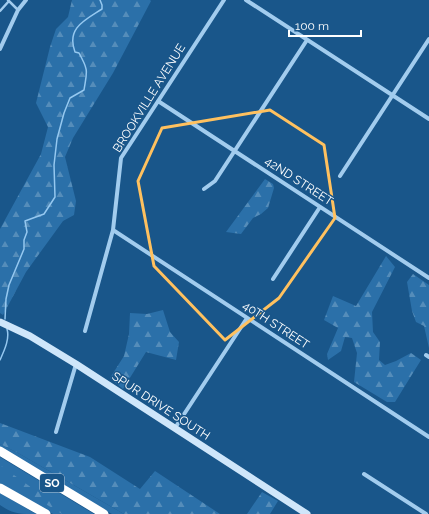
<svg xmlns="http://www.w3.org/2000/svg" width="429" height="514" font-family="Raleway,sans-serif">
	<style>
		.grass { fill: #2b70a9 }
		.forest { fill: url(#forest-firs) }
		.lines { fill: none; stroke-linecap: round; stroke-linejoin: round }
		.stream { stroke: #95c8f0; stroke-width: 1.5 }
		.lane { stroke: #a2ccee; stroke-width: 2.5 }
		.street { stroke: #a2ccee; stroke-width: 4 }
		.secondary { stroke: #cfe6fa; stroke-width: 7 }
		.highway { stroke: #fff; stroke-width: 9 }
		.marked { fill: none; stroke: #ffc15f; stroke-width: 3; stroke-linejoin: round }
		.labels { text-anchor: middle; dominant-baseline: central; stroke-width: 3; stroke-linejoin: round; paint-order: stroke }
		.shield { fill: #19568a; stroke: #baccdc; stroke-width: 1 }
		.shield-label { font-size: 11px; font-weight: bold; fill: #fff }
		.street-label { font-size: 12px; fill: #fff; stroke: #19568a }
	</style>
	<defs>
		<pattern id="forest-firs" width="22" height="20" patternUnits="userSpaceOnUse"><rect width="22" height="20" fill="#2b70a9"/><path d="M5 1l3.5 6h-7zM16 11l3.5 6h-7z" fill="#558dba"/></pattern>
	</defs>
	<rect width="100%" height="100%" fill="#19568a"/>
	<path class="grass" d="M0,444L18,453L124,514H112L0,447Z
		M0,457L94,514H53L0,483Z
		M0,493L36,514C19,514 13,514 0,505Z"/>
	<path class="forest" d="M72,0H150L151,1L113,73L73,138L65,157L76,201L74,215L63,221L26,272L3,315L0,313V229L41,154L48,127L36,103L50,47L56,29L68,17Z
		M265,179L273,184L274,188L268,208L261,214L253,218L241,234L226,232Z
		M386,256L395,267L372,312L373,332L380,342L379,360L385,365L396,361L411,353L421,360L395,402H387L354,382L357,353L352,338L345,337L341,351L328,360L327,354L338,328L324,320L333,296L356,306Z
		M413,274L429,285V348L424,326L416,322L412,311L407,282Z
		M163,310L170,332L179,342L176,360L146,352L123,389L110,378L124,356L129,334L130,313L147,314Z
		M0,423L90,457L140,489L155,471L220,514H124L18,453L0,444Z
		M0,465L32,488L79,514H62L0,476Z
		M262,492L278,501L270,514H247Z"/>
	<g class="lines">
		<path class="stream" d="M5,319L6,299L9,285L24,249V240L27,232L25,221L44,214L55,197L54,165L57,139L64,113L70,98L84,90C87,71 89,71 79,53L75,52C66,28 85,20 102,9V5L100,0
			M0,360C4,351 10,339 7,329"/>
		<path class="lane" d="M8,0L18,10
			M0,11L9,1"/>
		<path class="street" d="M246,0L429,119
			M0,49L18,10L26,0
			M158,101L429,278
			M340,176L429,39
			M204,189L215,181L307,40
			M113,230L429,437
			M273,279L320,207
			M85,331L113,230L121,158L224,0
			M426,355L429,357
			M175,428L247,318
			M56,432L76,364
			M364,474L426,514"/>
		<path class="secondary" d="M0,322L30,336L76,364L307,514"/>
		<path class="highway" d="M0,451L104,514
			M0,488L46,514"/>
	</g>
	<path class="marked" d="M270,110L324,145L335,218L279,298L225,340L154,266L138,181L162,128Z"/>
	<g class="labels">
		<rect class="shield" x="40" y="474" width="24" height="18" rx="3"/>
		<g class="shield-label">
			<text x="52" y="483">SO</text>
		</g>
		<g class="street-label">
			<text transform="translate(149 98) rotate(-58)">BROOKVILLE AVENUE</text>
			<text transform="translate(299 181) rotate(33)">42ND STREET</text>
			<text transform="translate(276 325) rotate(33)">40TH STREET</text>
			<text transform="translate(161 406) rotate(33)">SPUR DRIVE SOUTH</text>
		</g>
	</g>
	<path d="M289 30v6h72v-6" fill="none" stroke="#ffffff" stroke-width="2"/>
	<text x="295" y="30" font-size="12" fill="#ffffff" stroke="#19568a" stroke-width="3" paint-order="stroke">100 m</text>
</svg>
